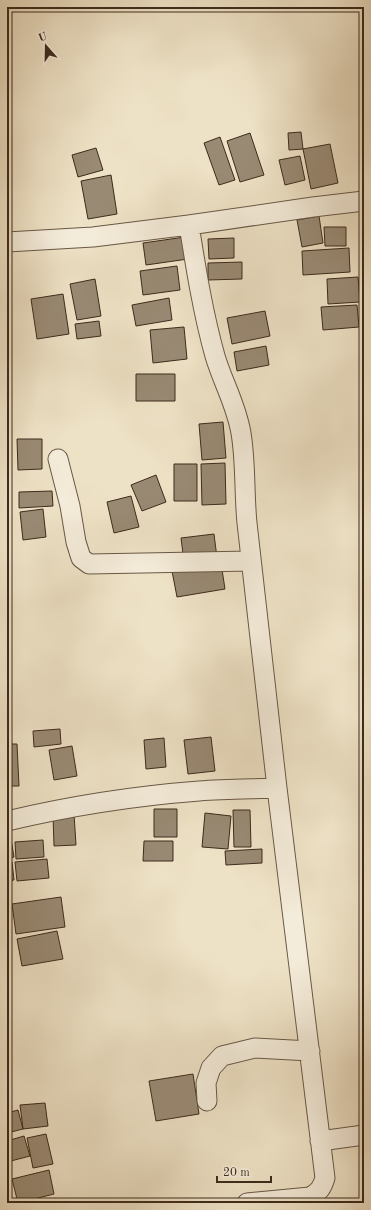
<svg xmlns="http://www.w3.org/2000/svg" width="371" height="1210" font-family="'Old Standard TT',serif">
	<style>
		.building { fill: #998a74; stroke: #3d2a1c }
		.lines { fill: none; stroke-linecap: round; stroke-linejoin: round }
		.minor-casing { stroke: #695846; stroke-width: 21 }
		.minor { stroke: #f4ecda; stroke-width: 19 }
	</style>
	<rect width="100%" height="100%" fill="#eee2c6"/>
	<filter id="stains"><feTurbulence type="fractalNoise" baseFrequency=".005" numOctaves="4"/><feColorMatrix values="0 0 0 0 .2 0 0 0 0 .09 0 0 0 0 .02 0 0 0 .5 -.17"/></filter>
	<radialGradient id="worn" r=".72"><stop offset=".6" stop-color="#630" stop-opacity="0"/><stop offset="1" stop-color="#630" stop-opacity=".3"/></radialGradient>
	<path class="building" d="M301,132L303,149L289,150L288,133Z
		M250,133L264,175L240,182L227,141Z
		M220,137L235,180L219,185L204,143Z
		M330,144L338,183L311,189L303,149Z
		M96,148L103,170L78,177L72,155Z
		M300,156L305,180L285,185L279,160Z
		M111,175L117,214L88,219L81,181Z
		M319,216L323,243L302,247L297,220Z
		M324,227H346V246H325Z
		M185,237L188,259L146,265L143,243Z
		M234,238V258L209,259L208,239Z
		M349,248L350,272L303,275L302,251Z
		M242,262V279L208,280V263Z
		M177,266L180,290L143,295L140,271Z
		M358,277L360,302L328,304L327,279Z
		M95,279L101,316L77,320L70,284Z
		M362,284H364V305H363Z
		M63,294L69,334L37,339L31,299Z
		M169,298L172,320L136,326L132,305Z
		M357,305L359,327L323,330L321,307Z
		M265,311L270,336L232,344L227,318Z
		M99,321L101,336L77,339L75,324Z
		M184,327L187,359L153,363L150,330Z
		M266,346L269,365L237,371L234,352Z
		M136,374H175V401H136Z
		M223,422L226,458L202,460L199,424Z
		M17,439H42V469L18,470Z
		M225,463L226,504L202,505L201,464Z
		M174,464H197V501H174Z
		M156,475L166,502L142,511L131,485Z
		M52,491L53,506L19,508V492Z
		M131,496L139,527L114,533L107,502Z
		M43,509L46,537L23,540L20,512Z
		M214,534L217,558L184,562L181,538Z
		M221,563L225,589L177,597L172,571Z
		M60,729L61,744L34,747L33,731Z
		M211,737L215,771L188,774L184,740Z
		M164,738L166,767L146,769L144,740Z
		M7,744H17L19,786H7Z
		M72,746L77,776L54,780L49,750Z
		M154,809H177V837H154Z
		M233,810H250L251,847H234Z
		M205,813L231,816L228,849L202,847Z
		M74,814L76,845L54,846L53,815Z
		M7,833H10L14,857L7,859Z
		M43,840L44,857L16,859L15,842Z
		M144,841H173V861H143Z
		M262,849V863L226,865L225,851Z
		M47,859L49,878L17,881L15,862Z
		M12,862L14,880L7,881V863Z
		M61,897L65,927L16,934L12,904Z
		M57,931L63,959L22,966L17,939Z
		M193,1074L199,1114L156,1121L149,1081Z
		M45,1103L48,1126L23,1129L20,1105Z
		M18,1110L23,1129L7,1133V1113Z
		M46,1134L53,1164L33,1168L27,1138Z
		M24,1136L30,1156L7,1162V1141Z
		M49,1170L54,1194L18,1203L12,1179Z"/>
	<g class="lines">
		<g class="minor-casing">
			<path id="minor" d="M189,225L313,207L364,201
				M7,242L93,237L189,225C196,269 203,313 215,356C223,383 236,404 241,433C246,463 244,493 247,523C257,612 267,700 277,788C251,789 225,789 199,791C134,796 70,806 7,821
				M58,459L70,506L76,542L81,558L89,564L251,561
				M207,1101L206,1083L211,1068L222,1056L255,1048L310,1051
				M320,1141L364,1135
				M247,1203L310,1197C319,1192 322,1188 325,1178L277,788"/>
		</g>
		<use href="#minor" class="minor"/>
	</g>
	<rect width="371" height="1210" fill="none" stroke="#eee2c6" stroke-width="24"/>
	<rect x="8" y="8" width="355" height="1194" fill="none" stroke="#3d2a1c" stroke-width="2"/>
	<rect x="12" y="12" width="347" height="1186" fill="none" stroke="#3d2a1c"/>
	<g transform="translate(46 46) rotate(340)" stroke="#f4ecda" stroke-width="3" paint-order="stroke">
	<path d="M0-3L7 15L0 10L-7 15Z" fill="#3d2a1c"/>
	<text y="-6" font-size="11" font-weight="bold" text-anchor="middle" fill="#3d2a1c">U</text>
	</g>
	<path d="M217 1176v6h54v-6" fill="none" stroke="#3d2a1c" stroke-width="2"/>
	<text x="223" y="1176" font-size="12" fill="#3d2a1c" stroke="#f4ecda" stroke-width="3" paint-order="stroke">20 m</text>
	<rect width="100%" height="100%" filter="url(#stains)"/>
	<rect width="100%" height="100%" fill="url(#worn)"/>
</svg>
